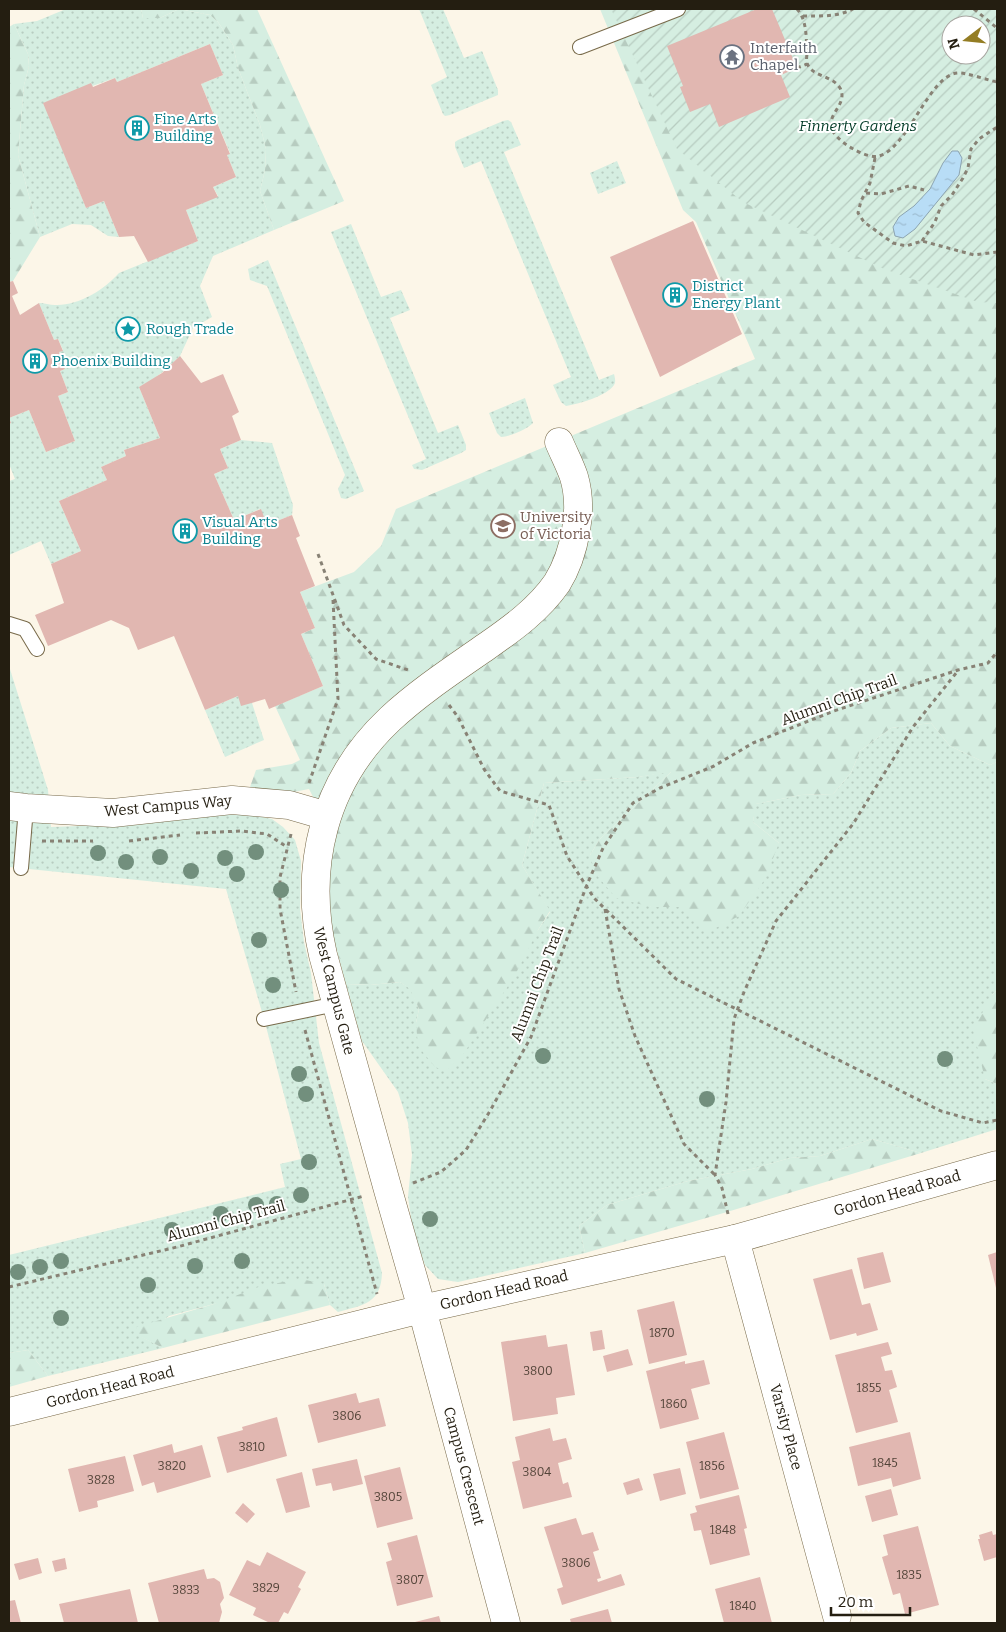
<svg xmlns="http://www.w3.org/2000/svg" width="1006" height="1632" font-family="Bitter,serif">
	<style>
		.grass { fill: url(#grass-dots) }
		.forest { fill: url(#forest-firs); fill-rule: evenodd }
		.garden { fill: url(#garden-furrows); fill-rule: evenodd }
		.water { fill: url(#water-ripples); stroke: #8ca4b1 }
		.building { fill: #e1b7b1 }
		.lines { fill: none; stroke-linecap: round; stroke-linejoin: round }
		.lane-casing { stroke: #786a4a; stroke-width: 16 }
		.street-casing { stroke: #786a4a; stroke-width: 29 }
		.secondary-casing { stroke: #786a4a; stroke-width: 29 }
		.path { stroke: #888275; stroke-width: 3; stroke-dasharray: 4 4; stroke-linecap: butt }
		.lane { stroke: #fff; stroke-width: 14 }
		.street { stroke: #fff; stroke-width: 28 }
		.secondary { stroke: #fff; stroke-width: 28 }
		.tree { fill: #728f7d }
		.labels { text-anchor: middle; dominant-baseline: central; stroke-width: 4; stroke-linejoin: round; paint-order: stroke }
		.number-label { font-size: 12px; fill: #534439 }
		.worship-label { font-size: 15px; fill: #5b616d; stroke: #fff; text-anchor: start }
		.culture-label { font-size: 15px; fill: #0d838f; stroke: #fff; text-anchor: start }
		.park-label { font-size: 15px; font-style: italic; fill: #013a26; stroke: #fff }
		.education-label { font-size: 15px; fill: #785e54; stroke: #fff; text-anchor: start }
		.street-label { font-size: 15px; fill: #241e11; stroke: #fff }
	</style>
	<defs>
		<pattern id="grass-dots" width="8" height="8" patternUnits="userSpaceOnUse" patternTransform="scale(1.25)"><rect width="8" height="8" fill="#d5eee1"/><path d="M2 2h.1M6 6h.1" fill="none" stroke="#b7ccc0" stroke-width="1.8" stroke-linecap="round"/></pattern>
		<pattern id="forest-firs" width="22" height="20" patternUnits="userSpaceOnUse" patternTransform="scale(1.25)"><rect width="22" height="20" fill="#d5eee1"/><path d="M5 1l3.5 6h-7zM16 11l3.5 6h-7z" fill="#b7ccc0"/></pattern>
		<pattern id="garden-furrows" width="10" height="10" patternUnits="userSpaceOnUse" patternTransform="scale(1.25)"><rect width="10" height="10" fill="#d5eee1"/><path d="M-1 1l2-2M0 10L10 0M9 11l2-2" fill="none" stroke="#b7ccc0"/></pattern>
		<pattern id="water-ripples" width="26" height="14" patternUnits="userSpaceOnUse" patternTransform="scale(1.25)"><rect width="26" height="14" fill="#b8ddf6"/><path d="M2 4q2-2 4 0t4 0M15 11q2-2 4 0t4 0" fill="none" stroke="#9ebdd2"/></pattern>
	</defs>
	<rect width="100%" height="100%" fill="#fcf6e8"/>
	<path class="grass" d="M66,9H141L143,18H160L179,9L210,15L218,22L233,45L238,68L260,125L266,149L265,170L260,191L274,230L213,256L200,286L212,317L193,328L180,356L171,365L150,382L139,387L160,438L124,450L126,456L101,467L107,480L59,501L81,551L51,564L41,541L9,555V481L15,479L9,464V424L11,423L9,418L29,410L46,452L75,441L58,396L68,392L60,371L65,369L59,352L63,350L58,339L54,340L39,303C44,303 50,305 55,305C78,306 104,290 119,273L198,241L186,210L218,196L213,187L236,177L227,155L230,153L201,84L223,75L210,44L117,82L115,78L44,103L86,208L104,201L119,237L108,236L91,225L72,224L40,237L18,155L24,85L29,66L28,54L14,24L37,21Z
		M419,9H443L464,58L482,51L498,90V95L450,115L445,116L443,114L431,85L447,77Z
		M508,120L511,122L521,145L504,152L599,380L614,374C615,378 616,382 614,385C607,396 578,404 566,406L561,402L553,385L571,377L481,161L464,168L455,147V142L458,140L503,121Z
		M617,161L626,183L598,194L590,173Z
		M351,224L381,297L401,290L410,310L390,318L438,433L458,425L466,445V450L461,453L422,470L414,469L412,465L426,459L331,232Z
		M268,260L364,491L346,499L341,498L338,489L345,475L267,286L250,280L248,269Z
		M525,398L533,423C526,430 511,436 501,437L497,433L489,413Z
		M241,440L272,443L293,505L292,515L267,525L260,509L234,520L214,474L228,468L220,449Z
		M9,666L48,790L51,827L137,824L229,814L257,816L272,819L283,827L295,840L301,861L300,909L304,942L311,973L319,1043L382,1273C381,1303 364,1305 338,1312L330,1305L324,1284L214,1304L169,1316L140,1336L163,1348L48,1376L28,1350L9,1353V1255L285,1187L280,1164L301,1159L264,1019L226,889L9,867Z
		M238,696L252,703L264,740L225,757L205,710Z
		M931,723L950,746L990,765L997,762V990L992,995L985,1079L997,1084V1129L921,1153L872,1139L820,1156L790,1158L752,1169L688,1181L607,1205L579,1226L585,1253L458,1282L438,1279L425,1265L413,1231L408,1197L412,1155L408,1123L398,1092L362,1041L346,984L370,985L400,982L411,989L419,1009L416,1023L538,930L550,912L522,865L544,783L638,777L672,771L600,839L590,855L651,907H683L779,843L753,822L755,804L801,795L833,794L851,773L860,751L891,728Z"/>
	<path class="forest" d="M141,9H257L344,201L274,230L260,191L265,170L266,149L260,125L238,68L233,45L218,22L210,15L179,9L160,18H143Z
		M600,9H669L905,28L997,9V762L990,765L950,746L931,723L891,728L860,751L851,773L833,794L801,795L756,804L753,822L779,843L765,879L739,916L706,933L683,907H651L616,898L595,873L590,855L600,839L671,772L638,777L544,783L522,865L550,911L538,930L515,975L462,1056L446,1071L435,1067L418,1046L416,1023L419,1009L410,989L400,982L370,985L346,984L327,914L331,832L309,789L283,794L250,787L256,770L292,764L300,760L275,706L323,686L301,634L315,628L300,592L354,572L381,546L396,509L755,359L696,222L683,210ZM951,25H981V55H951Z
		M14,24L28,54L29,66L24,85L18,155L40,237L13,281L9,282V27Z
		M997,990V1084L985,1079L973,1030L992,995Z
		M872,1139L921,1153L727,1212L585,1253L579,1226L607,1205L688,1181L752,1169L790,1158L820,1156Z
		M301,1279L324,1284L330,1305L163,1348L139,1336L136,1327L214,1304L261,1286Z
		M28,1350L48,1376L9,1387V1353Z"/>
	<path class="garden" d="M611,9H997V303L978,302L884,269L743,202L677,149ZM951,25H981V55H951Z"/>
	<path class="water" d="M952,151H958L962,158L959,175L915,229L903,238L895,236L893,227L899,217L914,206L930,189L943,163Z"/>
	<path class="building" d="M757,9H772L797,68L781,75L790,97L719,127L710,104L690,112L680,87L683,86L667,46Z
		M210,44L223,75L201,84L230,154L227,155L236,177L213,187L218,197L186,210L198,241L148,262L134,236L119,237L104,201L86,208L43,103L91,83L93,87L115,78L117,82Z
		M693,221L742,334L660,377L610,257Z
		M13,281L18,293L12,296L20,315L39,303L54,340L58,339L63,351L59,352L65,369L60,371L68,392L58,396L75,441L46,452L29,410L9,418L11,423L9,424V282Z
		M180,356L201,383L223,374L239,412L232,416L241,440L220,449L228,468L214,474L234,520L261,509L267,525L292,515L300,536L296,538L315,586L300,592L315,628L301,634L323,686L269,709L265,699L241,706L238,696L205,710L174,636L138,650L129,628L111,620L48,646L35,615L64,603L51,564L81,551L59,501L107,480L101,467L126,456L124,450L160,438L139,387L162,373Z
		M883,1252L891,1282L864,1289L857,1258Z
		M997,1252V1292L988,1255Z
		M852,1269L862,1305L870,1303L878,1330L857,1336L856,1333L830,1340L813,1279Z
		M674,1301L687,1355L649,1364L637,1310Z
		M602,1330L605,1349L593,1351L590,1332Z
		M546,1335L548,1347L567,1344L575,1395L556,1398L558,1414L513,1421L501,1342Z
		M888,1342L892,1354L881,1357L885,1371L892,1370L897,1387L889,1390L898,1422L856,1433L835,1355Z
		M628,1349L633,1365L607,1372L603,1356Z
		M704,1360L710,1384L691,1389L699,1419L660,1429L646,1371L685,1361V1364Z
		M356,1393L359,1403L379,1398L386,1426L318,1443L308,1405Z
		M277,1417L287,1456L227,1473L217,1437L243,1430L242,1427Z
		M550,1428L553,1441L566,1438L572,1459L558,1463L563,1484L568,1482L572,1497L523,1509L512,1462L520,1460L515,1437Z
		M724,1432L739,1489L700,1499L686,1442Z
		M910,1432L921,1479L893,1487L891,1478L858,1486L849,1447Z
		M172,1444L174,1453L202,1445L211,1477L157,1493L154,1482L142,1486L133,1455Z
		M125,1456L134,1491L97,1501L98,1507L79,1512L68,1469Z
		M357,1459L363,1484L333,1491L331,1483L316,1486L312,1469Z
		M400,1467L413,1519L377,1528L364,1476Z
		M680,1468L686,1494L660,1501L653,1474Z
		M302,1472L310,1507L286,1513L276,1479Z
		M639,1478L643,1490L627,1495L623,1483Z
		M891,1489L898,1515L872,1522L865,1496Z
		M739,1495L747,1528L744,1529L750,1555L710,1565L701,1530L694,1531L690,1514L697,1512L695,1506Z
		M243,1503L255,1514L247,1523L235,1513Z
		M576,1518L582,1535L593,1532L599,1550L593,1552L601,1578L597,1579L598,1582L621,1574L625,1585L562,1605L557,1589L563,1587L544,1527Z
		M918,1526L939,1605L905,1614L900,1593L893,1595L882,1557L888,1555L883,1535Z
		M992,1531L993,1535L997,1534V1557L984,1561L978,1539H980L979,1535Z
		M417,1535L433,1597L397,1606L386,1562L392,1560L387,1543Z
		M267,1552L306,1572L298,1587L301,1589L288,1614L284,1612L278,1623H270L253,1615L256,1608L229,1595L247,1560L260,1566Z
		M38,1558L42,1573L19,1580L14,1564Z
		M65,1558L67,1569L55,1572L52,1561Z
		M204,1569L207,1579L214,1578L220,1582L224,1598L220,1604L222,1612L219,1623H159L148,1583Z
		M760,1577L772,1623H724L715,1589Z
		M130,1589L138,1623H64L59,1604Z
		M15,1600L21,1623H9V1601Z
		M608,1609L612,1623H571L570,1619Z
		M439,1616L441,1623H411Z"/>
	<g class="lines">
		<g class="lane-casing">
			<path id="lane" d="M580,47L678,9
				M9,624L25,629L37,649
				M21,868L26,808
				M264,1019L336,1004"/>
		</g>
		<g class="street-casing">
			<path id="street" d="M9,806L26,808L113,813L232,800L289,805L327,816
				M735,1239L837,1616
				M506,1623L422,1309L388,1190L323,955C303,867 323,782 390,719C419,692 454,669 487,646C513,628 539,609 557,583C567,567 573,548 576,530C579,513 579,494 574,477C570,465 564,454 559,442"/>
		</g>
		<g class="secondary-casing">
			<path id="secondary" d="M9,1412L422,1309L735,1239L997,1165"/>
		</g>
		<path class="path" d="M797,9C807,20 806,37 807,52C807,55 806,60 807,63C812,77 832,75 840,88C848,103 829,113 831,126C832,139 866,160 879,156C908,148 929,76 957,73C965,72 987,80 997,82
			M974,9L997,28
			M803,16C821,16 837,17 853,9
			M797,68L807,64
			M875,158L870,183L861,201L858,213L864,222L893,243L906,246L922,241L974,255L997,252
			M866,193L881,194L909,186L924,190
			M922,241L935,222L941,206L952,195L963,178L968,168L971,149L979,139L997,127
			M318,554L344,625L376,659L408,670
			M449,705L458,717L484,769L500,791L549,805L567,856L594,898L676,979L941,1111L983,1123L997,1120
			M309,783L338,699L333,600
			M196,833L242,831L267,834L287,847
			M291,834L280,877V909L296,992
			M42,841H93
			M129,841L180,835
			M605,909L619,989L635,1036L684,1144L715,1175
			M305,1030L377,1294
			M413,1183L441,1172L466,1150L490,1111L531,1037L586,887L603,848L633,803L660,788L714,766L753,743L834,711L958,670L988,663L997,652
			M728,1214L722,1188L715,1175L726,1102L734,1019L744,992L776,921L853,824L913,727L957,672
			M9,1287L177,1247L364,1196"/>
		<use href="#lane" class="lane"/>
		<use href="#street" class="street"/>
		<use href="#secondary" class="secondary"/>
	</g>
	<g class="tree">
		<circle cx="256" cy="852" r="8"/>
		<circle cx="98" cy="853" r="8"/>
		<circle cx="160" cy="857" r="8"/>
		<circle cx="225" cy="858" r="8"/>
		<circle cx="126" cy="862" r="8"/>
		<circle cx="191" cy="871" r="8"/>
		<circle cx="237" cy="874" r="8"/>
		<circle cx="281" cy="890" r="8"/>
		<circle cx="259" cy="940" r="8"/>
		<circle cx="273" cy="985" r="8"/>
		<circle cx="543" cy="1056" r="8"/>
		<circle cx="945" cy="1059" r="8"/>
		<circle cx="299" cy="1074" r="8"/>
		<circle cx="306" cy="1094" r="8"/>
		<circle cx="707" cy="1099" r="8"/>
		<circle cx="309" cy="1162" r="8"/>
		<circle cx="301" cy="1195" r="8"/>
		<circle cx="277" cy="1204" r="8"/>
		<circle cx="256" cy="1205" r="8"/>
		<circle cx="221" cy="1214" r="8"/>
		<circle cx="430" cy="1219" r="8"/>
		<circle cx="172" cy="1230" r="8"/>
		<circle cx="61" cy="1261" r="8"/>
		<circle cx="242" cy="1261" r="8"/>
		<circle cx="195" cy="1266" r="8"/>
		<circle cx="40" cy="1267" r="8"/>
		<circle cx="18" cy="1272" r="8"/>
		<circle cx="148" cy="1285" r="8"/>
		<circle cx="61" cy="1318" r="8"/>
	</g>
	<defs>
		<g id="temple-ring" transform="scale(1.25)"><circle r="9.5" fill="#fff" stroke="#6b7280" stroke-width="1.5"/><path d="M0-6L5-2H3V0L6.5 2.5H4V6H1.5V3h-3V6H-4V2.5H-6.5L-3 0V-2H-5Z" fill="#6b7280"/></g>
		<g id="building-ring" transform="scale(1.25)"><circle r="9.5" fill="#fff" stroke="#0f9aa8" stroke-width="1.5"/><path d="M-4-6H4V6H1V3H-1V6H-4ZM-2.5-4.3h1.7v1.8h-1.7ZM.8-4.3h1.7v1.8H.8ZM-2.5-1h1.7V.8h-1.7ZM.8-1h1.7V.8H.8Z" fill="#0f9aa8"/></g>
		<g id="sight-ring" transform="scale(1.25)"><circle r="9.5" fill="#fff" stroke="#0f9aa8" stroke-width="1.5"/><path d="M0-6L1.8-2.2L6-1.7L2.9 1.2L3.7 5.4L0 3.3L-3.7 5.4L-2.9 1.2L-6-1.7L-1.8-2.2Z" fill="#0f9aa8"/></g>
		<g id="university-ring" transform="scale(1.25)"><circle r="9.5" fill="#fff" stroke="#8d6e63" stroke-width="1.5"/><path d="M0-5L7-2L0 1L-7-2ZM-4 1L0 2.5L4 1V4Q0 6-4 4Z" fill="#8d6e63"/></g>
	</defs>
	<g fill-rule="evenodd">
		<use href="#temple-ring" x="732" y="57"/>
		<use href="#building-ring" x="137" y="128"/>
		<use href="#building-ring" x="675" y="295"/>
		<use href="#sight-ring" x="128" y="329"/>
		<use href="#building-ring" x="35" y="361"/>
		<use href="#university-ring" x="503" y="526"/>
		<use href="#building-ring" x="185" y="531"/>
	</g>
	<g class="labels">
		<g class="number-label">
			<text x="662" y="1333">1870</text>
			<text x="538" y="1371">3800</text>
			<text x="869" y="1388">1855</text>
			<text x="674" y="1404">1860</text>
			<text x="347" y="1416">3806</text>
			<text x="252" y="1447">3810</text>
			<text x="885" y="1463">1845</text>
			<text x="172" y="1466">3820</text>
			<text x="712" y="1466">1856</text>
			<text x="537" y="1472">3804</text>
			<text x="101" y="1480">3828</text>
			<text x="388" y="1497">3805</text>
			<text x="723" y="1530">1848</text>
			<text x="576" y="1563">3806</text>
			<text x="909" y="1575">1835</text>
			<text x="410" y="1580">3807</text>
			<text x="266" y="1588">3829</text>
			<text x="186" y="1590">3833</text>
			<text x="743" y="1606">1840</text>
		</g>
		<g class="worship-label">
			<text x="750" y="48">Interfaith<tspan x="750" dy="17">Chapel</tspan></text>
		</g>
		<g class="culture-label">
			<text x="154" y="119">Fine Arts<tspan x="154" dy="17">Building</tspan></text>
			<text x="692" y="286">District<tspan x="692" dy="17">Energy Plant</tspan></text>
			<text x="146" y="329">Rough Trade</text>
			<text x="52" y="361">Phoenix Building</text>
			<text x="202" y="522">Visual Arts<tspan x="202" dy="17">Building</tspan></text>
		</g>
		<g class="park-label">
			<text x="858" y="126">Finnerty Gardens</text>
		</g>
		<g class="education-label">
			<text x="520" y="517">University<tspan x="520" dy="17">of Victoria</tspan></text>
		</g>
		<g class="street-label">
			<text transform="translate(839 700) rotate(-20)">Alumni Chip Trail</text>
			<text transform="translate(168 806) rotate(-5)">West Campus Way</text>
			<text transform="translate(537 984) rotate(-69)">Alumni Chip Trail</text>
			<text transform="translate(334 991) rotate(76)">West Campus Gate</text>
			<text transform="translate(897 1193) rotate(-16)">Gordon Head Road</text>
			<text transform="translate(226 1221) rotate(-15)">Alumni Chip Trail</text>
			<text transform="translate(504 1290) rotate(-13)">Gordon Head Road</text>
			<text transform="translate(110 1387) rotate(-14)">Gordon Head Road</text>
			<text transform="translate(786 1427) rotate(75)">Varsity Place</text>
			<text transform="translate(464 1466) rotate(75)">Campus Crescent</text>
		</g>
	</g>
	<rect width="1006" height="1632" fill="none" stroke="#241e11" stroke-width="20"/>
	<g transform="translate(966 40) rotate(254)"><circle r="24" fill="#ffffff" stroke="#a7a5a0"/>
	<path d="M0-4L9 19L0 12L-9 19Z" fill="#947d24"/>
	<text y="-8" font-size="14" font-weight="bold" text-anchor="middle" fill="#241e11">N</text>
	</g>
	<path d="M831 1607v8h79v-8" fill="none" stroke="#241e11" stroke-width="2.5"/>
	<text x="838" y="1607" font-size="15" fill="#241e11" stroke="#ffffff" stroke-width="4" paint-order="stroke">20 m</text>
</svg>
